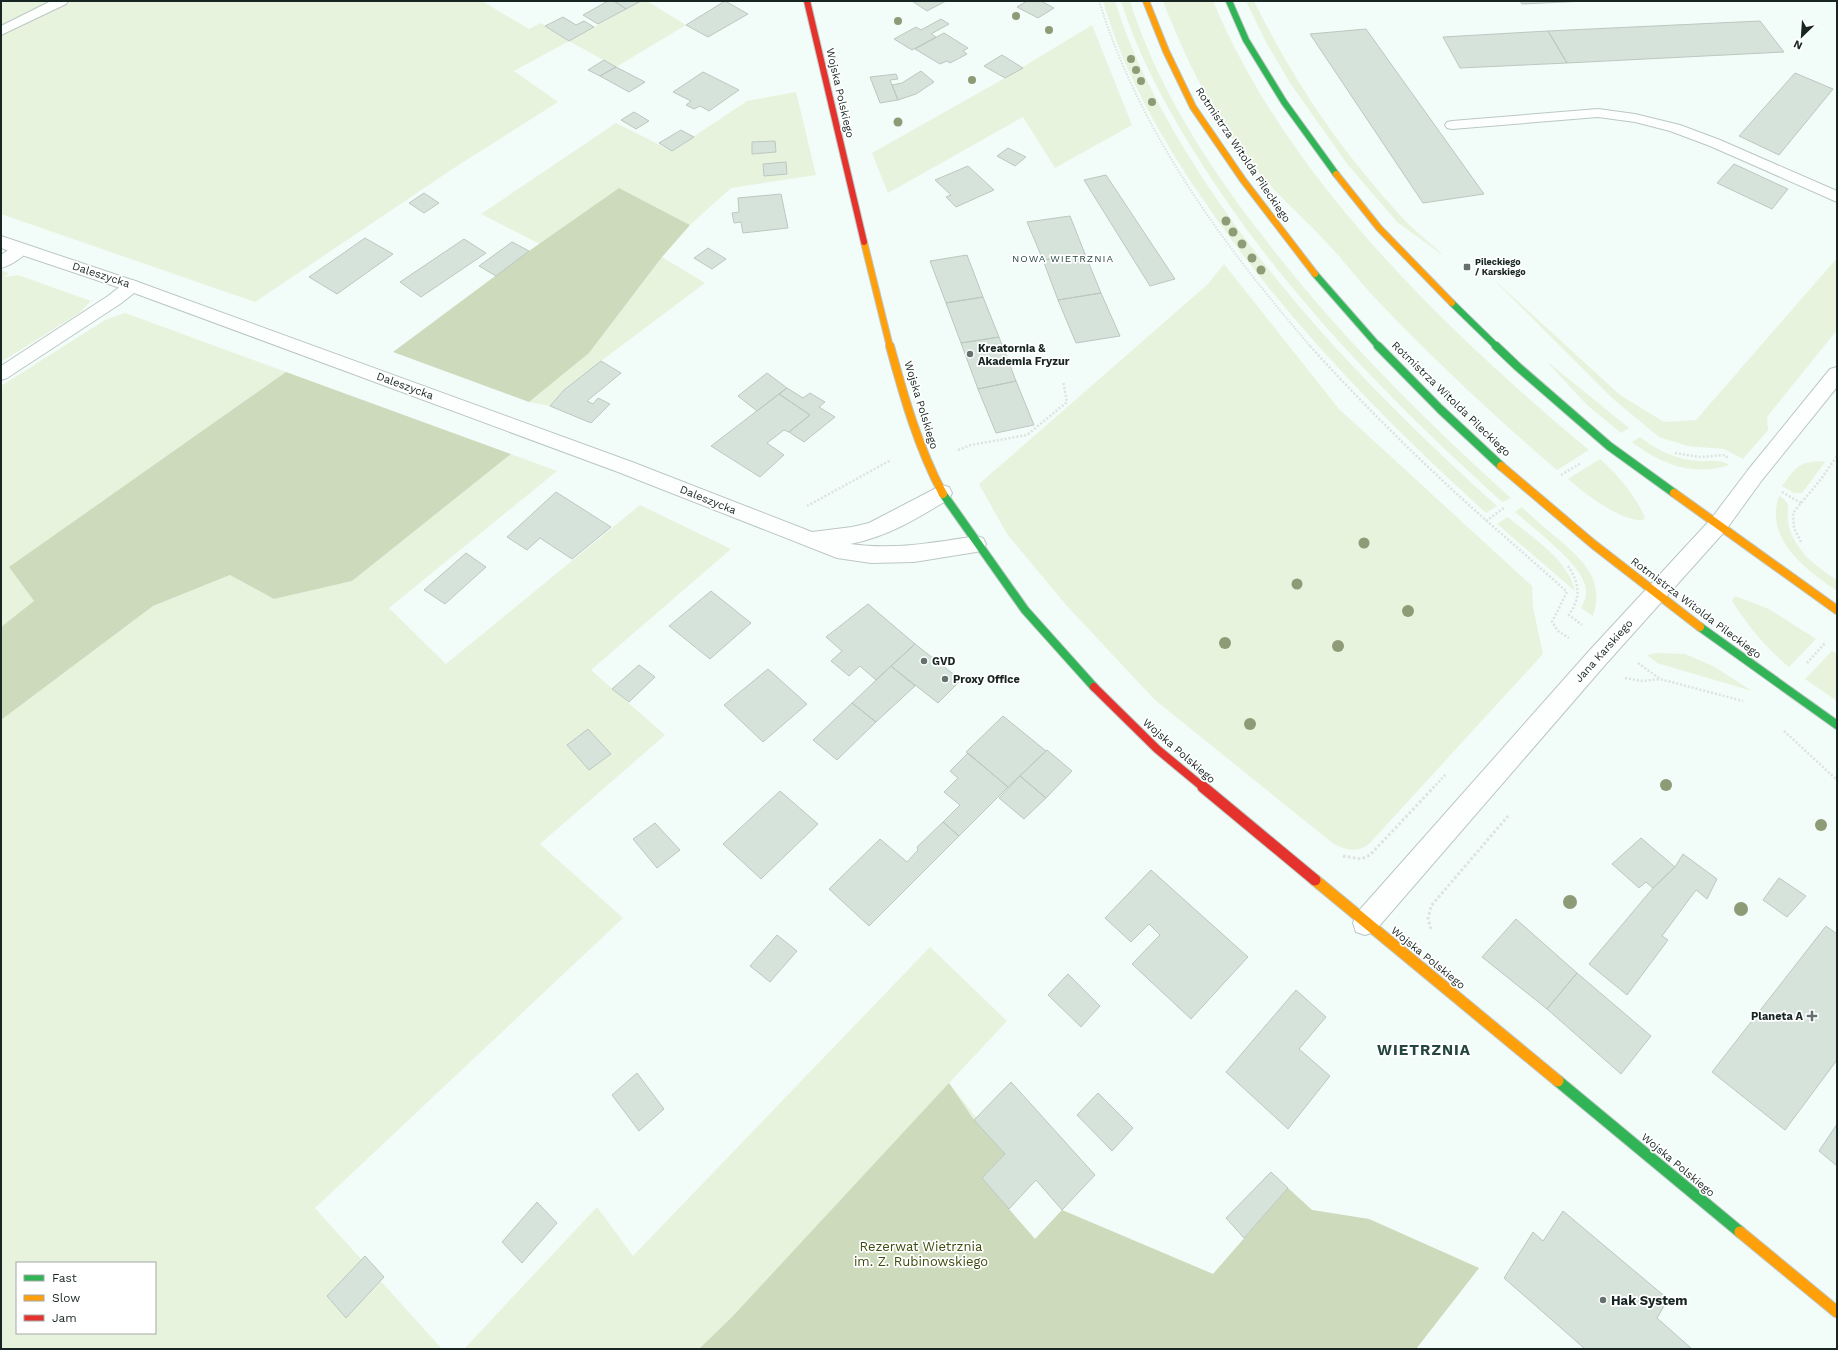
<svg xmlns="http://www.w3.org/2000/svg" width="1838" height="1350" font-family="'Work Sans',sans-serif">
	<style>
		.green { fill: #e8f3de; fill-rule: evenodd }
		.forest { fill: #cddabb }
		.building { fill: #d5e3da; stroke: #bdc7c1 }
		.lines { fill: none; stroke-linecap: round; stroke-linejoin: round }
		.lane-casing { stroke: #bcc7c4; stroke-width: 2 }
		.street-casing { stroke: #bcc7c4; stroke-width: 2 }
		.fast-far2-casing { stroke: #bcc7c4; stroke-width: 8 }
		.fast-far1-casing { stroke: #bcc7c4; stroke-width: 10 }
		.fast-casing { stroke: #bcc7c4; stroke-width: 13 }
		.slow-far2-casing { stroke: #bcc7c4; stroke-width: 8 }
		.slow-far1-casing { stroke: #bcc7c4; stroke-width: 10 }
		.slow-casing { stroke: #bcc7c4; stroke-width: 13 }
		.jam-far2-casing { stroke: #bcc7c4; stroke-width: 8 }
		.jam-far1-casing { stroke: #bcc7c4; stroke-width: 10 }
		.jam-casing { stroke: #bcc7c4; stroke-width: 13 }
		.path-far2 { stroke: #dee2e1; stroke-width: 2; stroke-dasharray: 1.5 1.5; stroke-linecap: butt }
		.path-far1 { stroke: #dee2e1; stroke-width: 2.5; stroke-dasharray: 2 2; stroke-linecap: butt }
		.path { stroke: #dee2e1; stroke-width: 3; stroke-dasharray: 2.5 2.5; stroke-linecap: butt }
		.lane { fill: #fdfffe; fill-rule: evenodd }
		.street { fill: #fdfffe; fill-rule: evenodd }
		.fast-far2 { stroke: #30b455; stroke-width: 6 }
		.fast-far1 { stroke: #30b455; stroke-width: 8 }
		.fast { stroke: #30b455; stroke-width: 11 }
		.slow-far2 { stroke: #ff9f0a; stroke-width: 6 }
		.slow-far1 { stroke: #ff9f0a; stroke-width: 8 }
		.slow { stroke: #ff9f0a; stroke-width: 11 }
		.jam-far2 { stroke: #e5322d; stroke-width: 6 }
		.jam-far1 { stroke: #e5322d; stroke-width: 8 }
		.jam { stroke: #e5322d; stroke-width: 11 }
		.tree { fill: #8e9b77 }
		.poi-dot { fill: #64716e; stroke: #fff; stroke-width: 1.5 }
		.labels { text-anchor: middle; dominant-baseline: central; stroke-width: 3.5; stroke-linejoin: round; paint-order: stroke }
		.far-poi-label { font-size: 9px; font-weight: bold; fill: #182623; stroke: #fff; text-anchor: start }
		.far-neighbourhood-label { font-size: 10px; letter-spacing: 1px; fill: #24463f; stroke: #fff }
		.street-label { font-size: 11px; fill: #182623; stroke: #fff }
		.poi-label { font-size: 11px; font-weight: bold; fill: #182623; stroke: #fff; text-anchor: start }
		.near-park-label { font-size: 13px; fill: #3d4b0c; stroke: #fff }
		.near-poi-label { font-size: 13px; font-weight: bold; fill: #182623; stroke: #fff; text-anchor: start }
		.district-label { font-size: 15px; font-weight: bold; letter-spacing: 1px; fill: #24463f; stroke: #fff }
	</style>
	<rect width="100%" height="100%" fill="#f2fcf9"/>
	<path class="green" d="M1,1H54L1,28Z
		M68,1H482L529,29L541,23L569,41L641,1H647L686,25L616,67L569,41L514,71L558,102L454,168L255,302L1,214V34Z
		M1103,1H1115C1131,54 1158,105 1186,152C1269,287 1380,400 1497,506L1486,513C1379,416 1279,313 1198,192C1158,133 1123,70 1103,1Z
		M1121,1H1130C1156,84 1205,161 1258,230C1333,329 1419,415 1511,498L1502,502C1387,398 1277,286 1195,153C1165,105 1138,55 1121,1Z
		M1163,1H1213C1287,178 1443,328 1589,450L1557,470C1494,416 1433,359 1376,299C1359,281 1344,261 1327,243C1303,217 1276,194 1254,167C1215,120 1185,58 1163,1Z
		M1246,1H1254C1292,79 1341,151 1399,214C1412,229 1428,241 1442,254H1441L1397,222L1348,165L1290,83L1267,44Z
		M1092,25L1132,125L1055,168L1023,117L888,193L872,153L1005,78Z
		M796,92L816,175L731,188L690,225L619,188L540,244L481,214L616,123L672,151L747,101Z
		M662,257L705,283L601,361L564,390L550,406L529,402L589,353Z
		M1837,258V330L1767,417L1768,430L1743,459L1724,449L1688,446L1659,437L1612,398L1490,276L1620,395L1664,422L1696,420Z
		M1224,264L1339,409L1532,586L1533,607L1543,654L1369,844C1357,853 1348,850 1335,845L1155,700L1067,606L1007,534L979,484L1208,284Z
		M1,270L9,273L4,277L18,275L91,301L78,314L1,362Z
		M125,313L286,372L10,567L34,601L1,627V386L105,320Z
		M1548,363H1549L1629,428L1621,433L1587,405Z
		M1640,437C1658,451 1676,459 1698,461C1709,462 1721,459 1729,465C1694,477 1660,464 1632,442Z
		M511,454L557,471L389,608L446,664L640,505L731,549L591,670L665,735L540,844L623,918L315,1208L442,1349H1V720L153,606L230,575L274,599L352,581ZM17,1263H155V1333H17Z
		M1600,459C1619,476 1634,494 1645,517L1643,520C1621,522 1584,493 1568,479Z
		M1819,461L1825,462L1802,493H1794L1782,486C1795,469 1796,463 1819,461Z
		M1779,496C1792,503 1787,508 1788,520C1788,527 1792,536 1796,543C1806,559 1821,570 1837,580V591C1806,570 1764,539 1779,496Z
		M1522,507C1533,518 1545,528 1557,538C1583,560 1605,580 1593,616L1581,608C1585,600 1588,594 1585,585C1579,562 1533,528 1515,512Z
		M1508,517C1531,537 1569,560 1575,591L1497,524Z
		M1735,596L1769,609L1816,639L1789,667C1766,648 1748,626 1732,601Z
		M1832,651L1837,654V701L1805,679Z
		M1657,653L1685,654L1715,667L1752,691L1657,663L1647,655Z
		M930,947L1007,1021L949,1083L1005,1154L982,1178L1035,1239L1062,1210L1213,1274L1288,1188L1312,1210L1369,1219L1479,1268L1416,1349H464L597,1207L633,1256Z"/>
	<path class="forest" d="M619,188L690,225L662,257L589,353L529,402L393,352L529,251Z
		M286,372L511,454L352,581L274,599L230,575L153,606L1,720V627L34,601L9,567Z
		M949,1083L974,1120L1005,1154L982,1178L1035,1239L1062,1210L1213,1274L1288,1188L1312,1210L1369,1219L1479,1268L1416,1349H699L732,1317Z"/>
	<path class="building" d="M608,1H614L626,9L598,24L583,15Z
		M614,1H641L626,9Z
		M725,1L748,14L708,37L686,25Z
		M912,1H946L927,11Z
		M1027,1H1041L1054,8L1038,18L1017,7Z
		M1520,1H1586L1522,4Z
		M563,17L576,25L584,21L594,27L569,41L545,26Z
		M941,19L949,24L931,34L936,37L912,50L894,39L916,27L921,30Z
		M1760,21L1784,52L1567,63L1548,31Z
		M1366,29L1484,194L1423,203L1310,34Z
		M1548,31L1567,63L1460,68L1443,37Z
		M944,33L968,48L963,51L967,54L950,63L947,61L940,64L915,49Z
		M1002,55L1023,68L1005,78L984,66Z
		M604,60L616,67L600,76L588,70Z
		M616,67L645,82L629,92L600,76Z
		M921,71L934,82L916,94L898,100L892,85L902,83Z
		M703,72L739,90L709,111L700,106L694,109L686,105L691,101L673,92Z
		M1795,73L1833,89L1779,155L1739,136Z
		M896,74L898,79L890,80L898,100L880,103L870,77Z
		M634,112L649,121L636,129L621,120Z
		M681,130L694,137L672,151L659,143Z
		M775,141L776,152L752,154V142Z
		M1008,148L1026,157L1015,166L997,156Z
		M786,162L787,174L764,176L763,164Z
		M1734,164L1788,189L1772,209L1717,183Z
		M968,166L994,190L956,207L946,197L951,195L935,180Z
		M1106,175L1175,279L1150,286L1084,180Z
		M424,193L439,203L424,213L409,203Z
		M781,194L788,228L743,233L741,222L734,223L732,213L739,212L738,198Z
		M1070,216L1085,254L1043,260L1027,222Z
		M365,238L393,254L337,294L309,277Z
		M464,239L486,253L421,297L400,282Z
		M512,242L529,251L496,276L479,266Z
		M708,248L726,259L712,269L694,258Z
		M1085,254L1101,293L1058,300L1043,260Z
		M967,255L983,297L946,303L930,261Z
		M1101,293L1120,336L1076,343L1058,300Z
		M983,297L999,337L961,343L946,303Z
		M999,337L1016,381L978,389L961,343Z
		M601,361L621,373L587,401L593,404L598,398L610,404L591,423L550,406L564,390Z
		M767,373L787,388L757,411L738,396Z
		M1016,381L1034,425L996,433L978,389Z
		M787,388L803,398L810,393L825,402L819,407L835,417L804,442L789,432L810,415L779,394Z
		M779,394L810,415L789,432L784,430L767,443L784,455L760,477L711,446Z
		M556,492L611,527L572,559L540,538L527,550L507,537Z
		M466,553L486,567L445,604L424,590Z
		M711,591L751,623L710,659L669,626Z
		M868,604L915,644L876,680L860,666L849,676L831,661L842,651L826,637Z
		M915,644L961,680L938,703L891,666Z
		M639,665L655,677L629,702L612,689Z
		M891,666L915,686L876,722L852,703Z
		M768,669L807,704L763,742L724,705Z
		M852,703L876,722L837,760L813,740Z
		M1003,716L1046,751L1008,787L966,752Z
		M588,729L611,754L589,770L567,745Z
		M1047,750L1072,771L1046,798L1020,776Z
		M968,753L1008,787L959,836L943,822L960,805L944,792L958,778L950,771Z
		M1020,776L1046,798L1024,819L999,798Z
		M780,791L818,824L761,879L723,844Z
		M943,822L959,836L869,926L829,889L880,839L907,862L918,850L917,847Z
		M655,823L680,850L657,868L633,839Z
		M1641,838L1675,867L1653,888L1646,882L1639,888L1612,864Z
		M1683,854L1717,879L1707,899L1696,890L1662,936L1668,940L1627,995L1589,964L1653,888L1675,867Z
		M1151,870L1248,957L1191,1019L1132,964L1160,935L1149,924L1131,942L1105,918Z
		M1779,878L1806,896L1787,917L1763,900Z
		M1516,919L1577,973L1547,1009L1482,957Z
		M1826,926L1837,934V1060L1785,1130L1712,1072Z
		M777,935L797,951L770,982L750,966Z
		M1577,973L1651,1036L1621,1074L1547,1009Z
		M1068,974L1100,1006L1081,1027L1048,995Z
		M1296,990L1326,1017L1299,1049L1330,1076L1288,1129L1226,1072Z
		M637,1073L664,1109L639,1131L612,1095Z
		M1011,1082L1095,1175L1062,1210L1036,1180L1009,1209L982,1178L1005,1154L974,1120Z
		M1098,1093L1133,1128L1112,1151L1077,1115Z
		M1837,1124V1166L1819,1151Z
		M1271,1172L1288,1188L1244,1238L1226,1218Z
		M537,1202L557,1223L522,1263L502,1242Z
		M1563,1211L1668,1299L1657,1318L1692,1349H1585L1504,1278L1533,1232L1543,1241Z
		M365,1256L384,1277L346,1318L327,1296Z"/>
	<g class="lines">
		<g class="lane-casing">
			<path id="lane" d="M51,1H68L66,4L1,35V26Z
				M1598,109L1635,114L1680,125L1720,140L1837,191V202L1710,146L1670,131L1635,122L1598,117L1452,129L1447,128L1445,125L1447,122L1452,121Z
				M21,244L27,245L29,249C24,257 10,266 1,268V255L15,245Z
				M132,280L138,282L140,286L138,290L120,304L7,378L1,380V366L108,296L126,282Z"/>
		</g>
		<g class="street-casing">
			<path id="street" d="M1,236L138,282L632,462L812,532L852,527L869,523L942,485L949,487L952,493L949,499C918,518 887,537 850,544C893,550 934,543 976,536L983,538L986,544L983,550L976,552L914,562L871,563L837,558L618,472L126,290L1,248Z
				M1837,367V387L1762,480L1725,531L1605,665L1374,932L1365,935L1356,932L1353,923L1356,914L1589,651L1711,519L1748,470L1830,369Z"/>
		</g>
		<g class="fast-far2-casing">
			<path id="fast-far2" d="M1229,1L1246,40L1284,102L1336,174
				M1315,274L1379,347
				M1452,303L1497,347"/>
		</g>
		<g class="fast-far1-casing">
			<path id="fast-far1" d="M1378,346L1440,409L1501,466
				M1496,346L1518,367L1609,446L1674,493
				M943,494L1025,610L1094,687
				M1700,627L1837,725"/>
		</g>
		<g class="fast-casing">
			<path id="fast" d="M1558,1081L1740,1232"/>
		</g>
		<g class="slow-far2-casing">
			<path id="slow-far2" d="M1146,1L1166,51L1193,107L1243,180L1315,274
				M1336,174L1379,228L1452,303
				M864,242L890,347"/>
		</g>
		<g class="slow-far1-casing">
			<path id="slow-far1" d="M890,346C904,397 918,447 943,494
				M1501,466L1593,544L1700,627
				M1674,493L1837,610"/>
		</g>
		<g class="slow-casing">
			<path id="slow" d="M1315,880L1558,1081
				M1740,1232L1837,1312"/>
		</g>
		<g class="jam-far2-casing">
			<path id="jam-far2" d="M807,1L864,242"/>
		</g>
		<g class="jam-far1-casing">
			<path id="jam-far1" d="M1094,687L1157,749L1204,788"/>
		</g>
		<g class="jam-casing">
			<path id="jam" d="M1203,787L1315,880"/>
		</g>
		<path class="path-far2" d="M1099,1C1140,132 1222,244 1311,347"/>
		<path class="path-far1" d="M1310,346C1357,398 1406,447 1458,495C1494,528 1531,559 1567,592L1552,622L1558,631L1569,638
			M958,450L971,445L1027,435L1067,402L1063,381
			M1675,453L1700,457L1725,455L1728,458
			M1561,475L1581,463
			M1782,492L1801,503
			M807,506L891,460
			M1486,521L1504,508
			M1801,542L1794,528L1793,513L1821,479L1837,456
			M1568,566C1580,584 1581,597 1569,615L1582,625
			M1638,663L1660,679L1743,701
			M1807,663L1825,643
			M1625,678L1642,681L1660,679
			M1784,731L1837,780
			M1433,788L1446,774"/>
		<path class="path" d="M1343,856L1361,859L1370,855L1434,787
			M1431,929L1428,919L1431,906L1508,816"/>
		<use href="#lane" class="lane"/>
		<use href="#street" class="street"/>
		<use href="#fast-far2" class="fast-far2"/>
		<use href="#fast-far1" class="fast-far1"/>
		<use href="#fast" class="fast"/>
		<use href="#slow-far2" class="slow-far2"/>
		<use href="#slow-far1" class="slow-far1"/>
		<use href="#slow" class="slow"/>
		<use href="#jam-far2" class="jam-far2"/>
		<use href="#jam-far1" class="jam-far1"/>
		<use href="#jam" class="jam"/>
	</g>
	<g class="tree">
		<circle cx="1016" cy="16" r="4"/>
		<circle cx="898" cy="21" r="4"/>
		<circle cx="1049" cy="30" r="4"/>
		<circle cx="1131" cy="59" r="4"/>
		<circle cx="1136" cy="70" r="4"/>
		<circle cx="972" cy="80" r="4"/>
		<circle cx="1141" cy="81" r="4"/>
		<circle cx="1152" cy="102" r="4"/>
		<circle cx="898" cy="122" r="4.5"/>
		<circle cx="1226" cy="221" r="4.5"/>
		<circle cx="1233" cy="232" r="4.5"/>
		<circle cx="1242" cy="244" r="4.5"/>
		<circle cx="1252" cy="258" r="4.5"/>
		<circle cx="1261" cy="270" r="4.5"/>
		<circle cx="1364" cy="543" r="5.5"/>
		<circle cx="1297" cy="584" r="5.5"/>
		<circle cx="1408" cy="611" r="6"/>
		<circle cx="1225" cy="643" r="6"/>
		<circle cx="1338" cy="646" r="6"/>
		<circle cx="1250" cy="724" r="6"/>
		<circle cx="1666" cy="785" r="6"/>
		<circle cx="1821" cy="825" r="6"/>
		<circle cx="1570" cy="902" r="7"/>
		<circle cx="1741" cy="909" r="7"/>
	</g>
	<g class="poi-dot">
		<rect x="1463" y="263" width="8" height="8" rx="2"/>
		<circle cx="970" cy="354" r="4"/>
		<circle cx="924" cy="661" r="4"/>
		<circle cx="945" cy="679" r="4"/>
		<path d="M1810 1010h4v4h4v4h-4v4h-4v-4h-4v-4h4z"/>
		<circle cx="1603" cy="1300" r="4"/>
	</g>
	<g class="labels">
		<g class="far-poi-label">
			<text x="1475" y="262">Pileckiego<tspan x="1475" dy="10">/ Karskiego</tspan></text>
		</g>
		<g class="far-neighbourhood-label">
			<text x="1063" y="258">NOWA WIETRZNIA</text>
		</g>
		<g class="street-label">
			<text transform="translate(840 93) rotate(77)">Wojska Polskiego</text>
			<text transform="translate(1243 155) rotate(56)">Rotmistrza Witolda Pileckiego</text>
			<text transform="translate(101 275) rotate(18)">Daleszycka</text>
			<text transform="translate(405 386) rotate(20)">Daleszycka</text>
			<text transform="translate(1451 399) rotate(44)">Rotmistrza Witolda Pileckiego</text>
			<text transform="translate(921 405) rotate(73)">Wojska Polskiego</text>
			<text transform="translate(708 500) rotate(22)">Daleszycka</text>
			<text transform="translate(1696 608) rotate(37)">Rotmistrza Witolda Pileckiego</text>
			<text transform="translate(1604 651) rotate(-48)">Jana Karskiego</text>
			<text transform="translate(1179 751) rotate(41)">Wojska Polskiego</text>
			<text transform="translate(1428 958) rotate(39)">Wojska Polskiego</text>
			<text transform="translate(1678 1165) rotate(40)">Wojska Polskiego</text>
		</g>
		<g class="poi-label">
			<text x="978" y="348">Kreatornia &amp;<tspan x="978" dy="13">Akademia Fryzur</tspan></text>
			<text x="932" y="661">GVD</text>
			<text x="953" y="679">Proxy Office</text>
			<text x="1803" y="1016" text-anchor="end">Planeta A</text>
		</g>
		<g class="near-park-label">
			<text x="921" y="1246">Rezerwat Wietrznia<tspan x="921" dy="15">im. Z. Rubinowskiego</tspan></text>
		</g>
		<g class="near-poi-label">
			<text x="1611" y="1300">Hak System</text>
		</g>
		<g class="district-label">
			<text x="1424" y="1050">WIETRZNIA</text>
		</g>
	</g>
	<rect width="1838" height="1350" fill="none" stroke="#182623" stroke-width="4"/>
	<rect x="16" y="1262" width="140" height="72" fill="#ffffff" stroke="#a3a8a7"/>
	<rect x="24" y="1275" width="20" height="6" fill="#30b455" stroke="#a3a8a7"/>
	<text x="52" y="1282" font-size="12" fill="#182623">Fast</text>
	<rect x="24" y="1295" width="20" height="6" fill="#ff9f0a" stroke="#a3a8a7"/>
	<text x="52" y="1302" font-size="12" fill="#182623">Slow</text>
	<rect x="24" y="1315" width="20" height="6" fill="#e5322d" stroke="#a3a8a7"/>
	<text x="52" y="1322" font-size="12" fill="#182623">Jam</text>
	<g transform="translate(1802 36) rotate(205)" stroke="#ffffff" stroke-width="3" paint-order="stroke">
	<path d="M0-3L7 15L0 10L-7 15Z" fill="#182623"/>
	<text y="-6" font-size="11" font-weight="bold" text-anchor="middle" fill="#182623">N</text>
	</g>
</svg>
